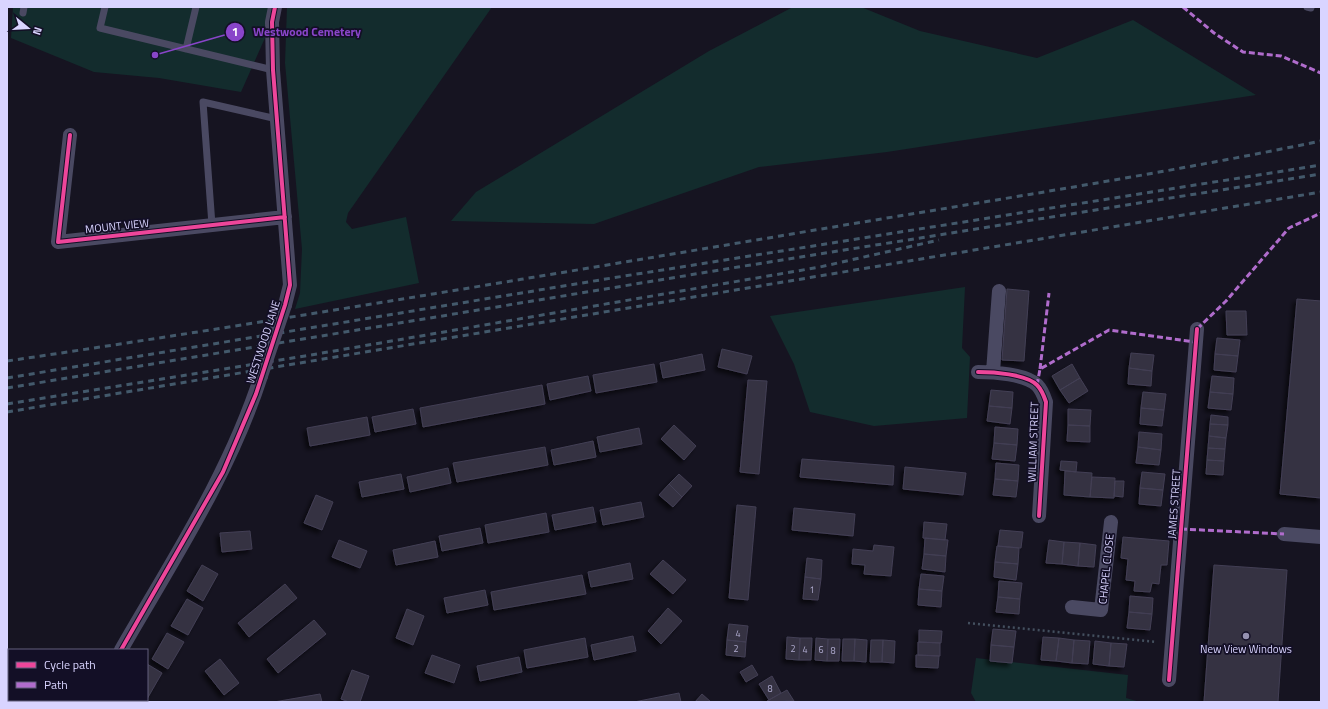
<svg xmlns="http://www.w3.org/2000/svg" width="1328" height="709" font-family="'Titillium Web',sans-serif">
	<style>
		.green { fill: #132c2d }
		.building { fill: #343243; stroke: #433f54; filter: url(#shadow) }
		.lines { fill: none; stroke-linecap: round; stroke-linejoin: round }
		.path { stroke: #44505f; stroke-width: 2.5; stroke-dasharray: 2 3; stroke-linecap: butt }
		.service { stroke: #4a4962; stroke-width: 7 }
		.minor { stroke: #4a4962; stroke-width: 14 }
		.rail { stroke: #43596b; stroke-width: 3; stroke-dasharray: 6 5; stroke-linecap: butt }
		.minor-bridge { stroke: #4a4962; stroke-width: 14 }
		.quiet { stroke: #b06ccc; stroke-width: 3; stroke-dasharray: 6 3; stroke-linecap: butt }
		.cycleway-casing { stroke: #130f26; stroke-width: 6 }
		.cycleway { stroke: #ed469a; stroke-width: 4 }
		.poi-dot { fill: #9591b1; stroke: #130f26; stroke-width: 1.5 }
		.labels { text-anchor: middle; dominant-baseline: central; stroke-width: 3.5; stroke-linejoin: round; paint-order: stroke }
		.number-label { font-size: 9px; fill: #b0acd0 }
		.street-label { font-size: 11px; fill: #d9d4ff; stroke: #130f26 }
		.poi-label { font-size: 11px; fill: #d9d4ff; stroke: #130f26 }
		.leader { fill: none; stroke: #8945c9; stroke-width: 1.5 }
		.callout-dot { fill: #8945c9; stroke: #130f26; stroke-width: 1.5 }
		.mark-label { font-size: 12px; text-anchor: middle; font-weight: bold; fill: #fff }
		.callout-label { font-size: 12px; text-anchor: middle; font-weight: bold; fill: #8945c9; stroke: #130f26; stroke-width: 3.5; stroke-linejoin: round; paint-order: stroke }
	</style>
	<defs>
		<filter id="shadow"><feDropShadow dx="-3.5" dy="3.5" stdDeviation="2" flood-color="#0009"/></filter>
	</defs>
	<rect width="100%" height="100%" fill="#161421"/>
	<path class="green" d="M13,7H275L272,22L241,92L159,78L94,72L11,38Z
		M287,7H492L348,213L346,222L352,229L406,217L419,283L295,309L300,293L302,249L285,63Z
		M793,7H861L920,31L1037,58L1133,20L1256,95L887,152L759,167L594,224L451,221L476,192L709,51Z
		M965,287L962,348L970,357L967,418L874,426L810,412L794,364L770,316Z
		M976,658L1128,675L1126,698L1140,702H976L971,693Z"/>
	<path class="building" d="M1007,289L1029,291L1024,361L1002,360Z
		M1297,299L1321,301V498L1280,494Z
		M1226,311H1246L1247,335H1227Z
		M1217,338L1240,340L1238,356L1215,354Z
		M722,349L752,356L747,374L718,367Z
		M1131,353L1154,355L1152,371L1129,368Z
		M702,354L705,370L663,378L660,363Z
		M1215,354L1238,356L1236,372L1214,370Z
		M654,364L657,382L596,393L593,375Z
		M1072,364L1080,378L1060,390L1052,376Z
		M1129,368L1152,371L1151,386L1128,384Z
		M588,376L591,391L550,400L547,384Z
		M1212,376L1234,378L1233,394L1210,392Z
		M1080,378L1088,391L1069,403L1060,390Z
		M748,380L767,381L759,474L740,472Z
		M542,385L545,404L423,427L420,408Z
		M991,390L1013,392L1012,408L989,406Z
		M1143,392L1166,394L1164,410L1141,408Z
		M1210,392L1233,394L1231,410L1208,408Z
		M989,406L1012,408L1010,424L987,421Z
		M1141,408L1164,410L1162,426L1140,424Z
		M413,409L416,424L375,432L372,417Z
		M1068,409L1091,410L1090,426L1068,425Z
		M1211,415L1228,417V425L1210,424Z
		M367,417L370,435L310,446L307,428Z
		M1210,424L1228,425L1226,438L1209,436Z
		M674,425L696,446L684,460L661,439Z
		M1068,425L1090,426V442L1067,441Z
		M995,427L1018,429L1017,445L994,443Z
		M639,428L642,444L600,452L597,437Z
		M1139,432L1162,434L1161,450L1138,447Z
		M1209,436L1226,438L1225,449L1208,448Z
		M593,441L596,457L554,465L551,450Z
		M994,443L1017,445L1015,461L992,459Z
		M545,447L548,465L457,482L453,463Z
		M1138,447L1161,450L1159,465L1136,463Z
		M1208,448L1225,449L1224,461L1207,460Z
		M802,459L894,466L893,485L800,477Z
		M1207,460L1224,461L1223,475L1206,474Z
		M1061,461L1077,462L1076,472L1060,470Z
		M996,463L1019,465L1018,481L995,479Z
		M905,467L966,473L963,495L903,489Z
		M448,468L451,483L410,492L407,477Z
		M1065,471L1092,473L1090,497L1064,495Z
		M1142,472L1165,474L1163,490L1140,488Z
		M401,474L404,489L362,497L359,482Z
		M679,474L692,486L682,497L669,484Z
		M1092,477L1115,478L1114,498L1090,497Z
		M995,479L1018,481L1016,497L993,495Z
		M1115,481H1124L1123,497L1114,496Z
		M669,484L682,497L673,507L659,495Z
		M1140,488L1163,490L1161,506L1139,504Z
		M316,495L333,502L322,530L304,523Z
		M641,502L644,517L603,525L600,510Z
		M737,505L756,507L748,600L729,598Z
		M593,507L596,522L555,530L552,515Z
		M794,508L855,514L853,536L792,530Z
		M546,513L549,532L488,543L485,525Z
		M924,522L947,524L945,540L923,538Z
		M480,528L483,543L442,551L439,536Z
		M1000,530L1023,532L1021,548L998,546Z
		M250,531L252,549L222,552L220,533Z
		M1123,537L1169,541L1167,565H1161L1159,584L1152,583L1150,592L1134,591L1135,581L1126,580L1128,559L1121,558Z
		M925,538L948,540L946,556L924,554Z
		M339,540L367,551L360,568L332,557Z
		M1049,540L1064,542L1062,564L1046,563Z
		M435,541L438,557L396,565L393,550Z
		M1064,542L1080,543L1078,566L1062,564Z
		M1080,543L1096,545L1094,567L1078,566Z
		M874,545L894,547L891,576L864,574L865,565L852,564L853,549L873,551Z
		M997,546L1019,548L1018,564L995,562Z
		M924,554L946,556L945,572L922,569Z
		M807,558L822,560L821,579L805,577Z
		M663,560L686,580L673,594L650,574Z
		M995,562L1018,564L1016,580L994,577Z
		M630,563L633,579L591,587L588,572Z
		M202,565L218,574L203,601L187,591Z
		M1214,565L1287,570L1278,702H1204Z
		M921,574L944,576L942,591L919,589Z
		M582,575L586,594L494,610L491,592Z
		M805,577L821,579L818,600L803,599Z
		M999,581L1022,583L1020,599L998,597Z
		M285,584L297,598L249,637L238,623Z
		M919,589L942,591L941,607L918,605Z
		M485,590L488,605L447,613L444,598Z
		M1130,596L1153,598L1152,614L1129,612Z
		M998,597L1020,599L1019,614L996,612Z
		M187,599L203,608L188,635L171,626Z
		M668,608L682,621L661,644L648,631Z
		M407,609L424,616L413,645L396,638Z
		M1129,612L1152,614L1150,630L1127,628Z
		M314,620L326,634L278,673L267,659Z
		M729,624L748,626L746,642L727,640Z
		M993,629L1016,631L1014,647L991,645Z
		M919,630L942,631L941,643L919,642Z
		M167,633L184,642L168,669L152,659Z
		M633,636L636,651L594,660L591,645Z
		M787,637L800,638L799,660L786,659Z
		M1043,637L1059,638L1056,661L1041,660Z
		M585,638L588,657L527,668L524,650Z
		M800,638H812L811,660H799Z
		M816,638L828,639L827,661L815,660Z
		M1059,638L1074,640L1072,663L1056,661Z
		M828,639H840L839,661H827Z
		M843,639H855L854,661H842Z
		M855,639L867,640L866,662L854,661Z
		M727,640L746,642L745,657L726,655Z
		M871,640H883L882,662H870Z
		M883,640L895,641L894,663L882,662Z
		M1074,640L1090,641L1088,664L1072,663Z
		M1095,641L1111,643L1109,666L1093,664Z
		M918,642L940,643V656L918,655Z
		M1111,643L1127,644L1124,667L1109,666Z
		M991,645L1014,647L1012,663L990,661Z
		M432,655L460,665L454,683L425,673Z
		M916,655L939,656L938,668L916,667Z
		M519,657L522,672L480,681L477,666Z
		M220,659L239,683L224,695L205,671Z
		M147,664L162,673L147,699Z
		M752,665L758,675L746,682L740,672Z
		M352,670L369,676L360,702H349L341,699Z
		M772,676L781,693L769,700L759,684Z
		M787,690L794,701L768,702L767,701Z
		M679,693L681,702H634Z
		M320,694L322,702H274Z
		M702,694L711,702H695Z"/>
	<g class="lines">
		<path class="path" d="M968,623L1157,642"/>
		<path class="service" d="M105,7L100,28L273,70
			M1307,7L1311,8
			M23,13L24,7
			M186,49L196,7
			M212,225L203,102L277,119"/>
		<path class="minor" d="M275,7L272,22L273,70L290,285L285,305
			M70,135L58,242L285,217
			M978,372C993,372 1026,374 1037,385C1041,389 1044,396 1046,402L1039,516
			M993,372L999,291
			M1284,534L1321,537
			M1072,607L1101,610L1111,522
			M121,650C172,561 229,475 261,376
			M1169,680L1197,329
			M10,700L13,702
			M91,702L92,700"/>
		<path class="rail" d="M7,361C265,323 523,279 780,236C961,205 1142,178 1321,141
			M7,378L612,278L1321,165
			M7,388L738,267L1321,174
			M7,404L305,356L820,267L939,240
			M7,412L1321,192"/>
		<path class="minor-bridge" d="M261,376L285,305"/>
		<path class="quiet" d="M1183,7L1214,33L1243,52L1281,56L1321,73
			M1197,329L1226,301L1289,228L1321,213
			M1040,369L1049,293
			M1037,385L1040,369L1109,330L1195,342
			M1181,529L1284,534"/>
		<g class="cycleway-casing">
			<path id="cycleway" d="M70,135L58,242L285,217
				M978,372C993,372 1026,374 1037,385C1041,389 1044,396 1046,402L1039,516
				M121,650L223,472L256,394L285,305L290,285L273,70L272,22L275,7
				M1169,680L1197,329"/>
		</g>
		<use href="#cycleway" class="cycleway"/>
	</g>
	<circle class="poi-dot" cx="1246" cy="636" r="4"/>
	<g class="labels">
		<g class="number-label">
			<text x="812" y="589">1</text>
			<text x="738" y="633">4</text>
			<text x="736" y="648">2</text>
			<text x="793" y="648">2</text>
			<text x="805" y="649">4</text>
			<text x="821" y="649">6</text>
			<text x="833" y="650">8</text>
			<text x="770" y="688">8</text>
		</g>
		<g class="street-label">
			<text transform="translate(117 226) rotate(-6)">MOUNT VIEW</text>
			<text transform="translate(263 342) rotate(-72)">WESTWOOD LANE</text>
			<text transform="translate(1033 442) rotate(-88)">WILLIAM STREET</text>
			<text transform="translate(1174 504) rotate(-86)">JAMES STREET</text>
			<text transform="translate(1106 569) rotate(-84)">CHAPEL CLOSE</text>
		</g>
		<g class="poi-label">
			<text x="1246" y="649">New View Windows</text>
		</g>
	</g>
	<path class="leader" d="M155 55L235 32"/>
	<g class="callout-dot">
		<circle cx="155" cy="55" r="4"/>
		<circle cx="235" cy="32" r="10"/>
	</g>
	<g class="mark-label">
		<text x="235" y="36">1</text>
	</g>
	<g class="callout-label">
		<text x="307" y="36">Westwood Cemetery</text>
	</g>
	<rect width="1328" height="709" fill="none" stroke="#d9d4ff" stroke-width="16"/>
	<rect x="8" y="649" width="140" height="52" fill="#130f26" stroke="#625e7d"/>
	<rect x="16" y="662" width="20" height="6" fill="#ed469a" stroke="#625e7d"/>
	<text x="44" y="669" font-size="12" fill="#d9d4ff">Cycle path</text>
	<rect x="16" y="682" width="20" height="6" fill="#b06ccc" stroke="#625e7d"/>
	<text x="44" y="689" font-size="12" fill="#d9d4ff">Path</text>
	<g transform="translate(28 28) rotate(108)" stroke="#130f26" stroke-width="3" paint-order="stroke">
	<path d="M0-3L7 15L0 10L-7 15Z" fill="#d9d4ff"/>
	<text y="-6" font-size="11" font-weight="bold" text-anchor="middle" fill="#d9d4ff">N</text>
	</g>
</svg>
